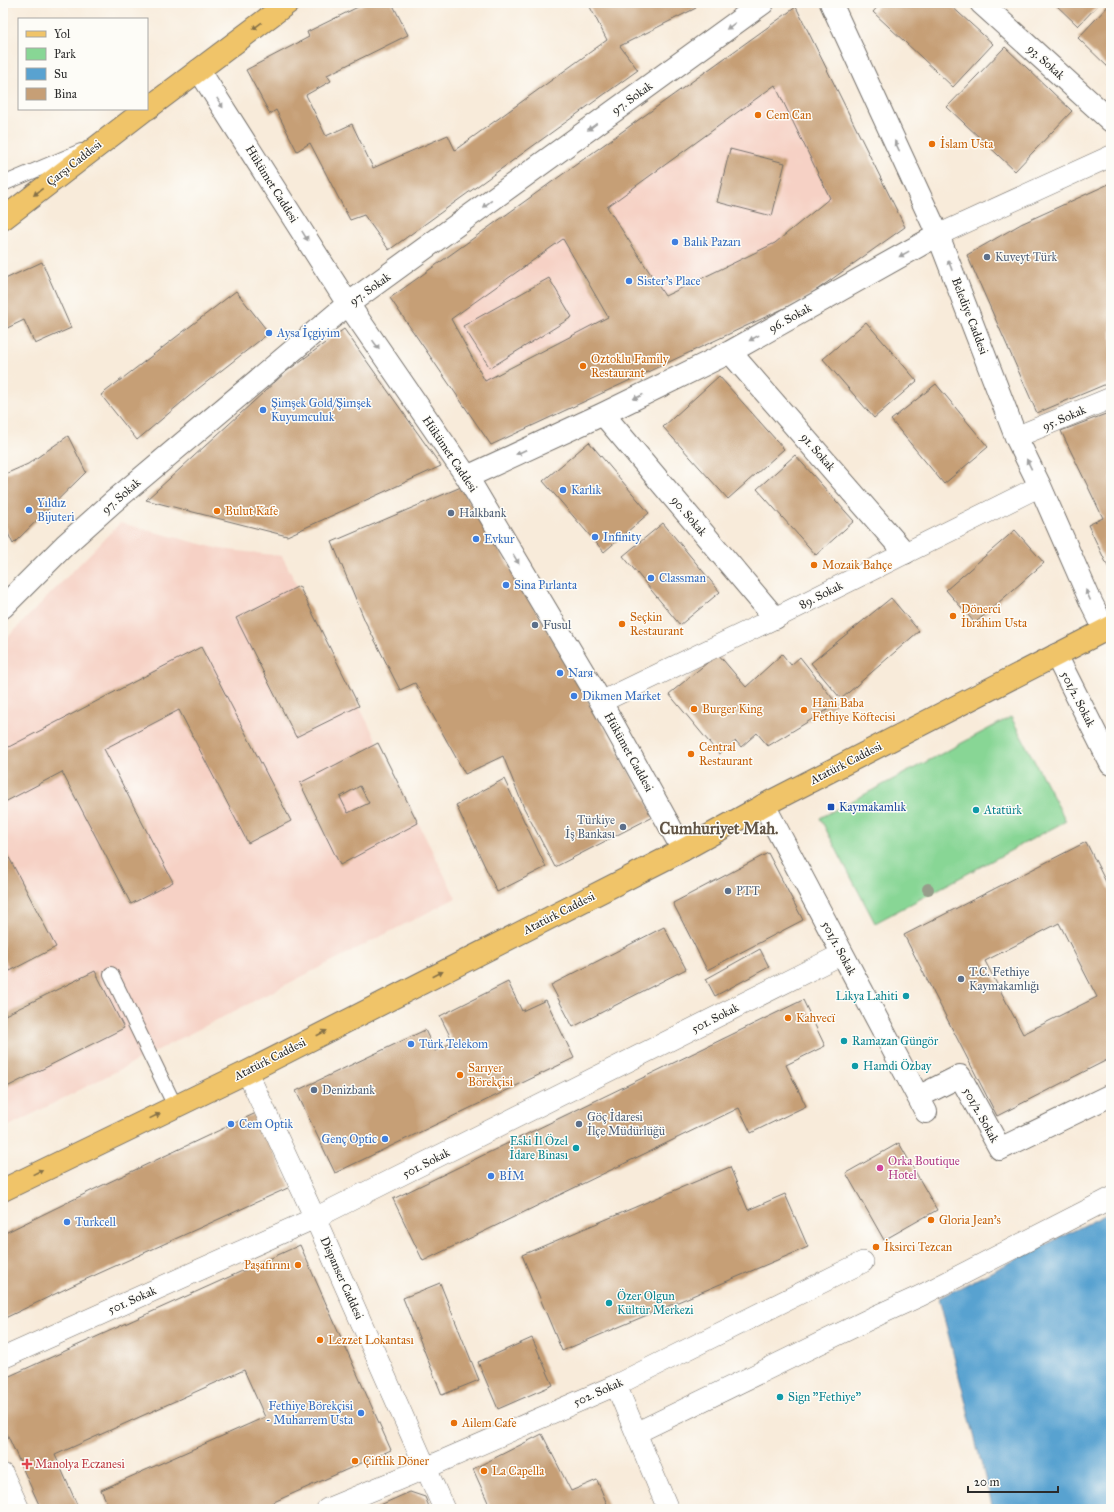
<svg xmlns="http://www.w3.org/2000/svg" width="1114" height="1512" font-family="'IM FELL Great Primer',serif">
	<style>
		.built { fill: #f6d1c5 }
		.green { fill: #88d695; stroke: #5a8060 }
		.water { fill: #59a2d0; stroke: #42667e }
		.building { fill: #c69f76; fill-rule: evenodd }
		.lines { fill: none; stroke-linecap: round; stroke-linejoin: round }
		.service-casing { stroke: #736e68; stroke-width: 16 }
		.pedestrian-casing { stroke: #736e68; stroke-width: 22 }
		.minor-casing { stroke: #736e68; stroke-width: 24 }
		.primary-casing { stroke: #736e68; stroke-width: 24 }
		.service { stroke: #fff; stroke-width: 14 }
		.pedestrian { stroke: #fff; stroke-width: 21 }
		.minor { stroke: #fff; stroke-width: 22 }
		.primary { stroke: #f0c469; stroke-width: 22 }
		.tree { fill: #979d8b }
		.oneway { fill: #847047 }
		.oneway2 { fill: #a0a0a0 }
		.food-dot { fill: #e8710a; stroke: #fdfcf7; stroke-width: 1.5 }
		.shop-dot { fill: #3f7fe0; stroke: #fdfcf7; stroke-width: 1.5 }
		.service-dot { fill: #5c6f8a; stroke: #fdfcf7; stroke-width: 1.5 }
		.transit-dot { fill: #1a4fb4; stroke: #fdfcf7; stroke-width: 1.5 }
		.culture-dot { fill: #0f9aa8; stroke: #fdfcf7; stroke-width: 1.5 }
		.hotel-dot { fill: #d1479c; stroke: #fdfcf7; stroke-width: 1.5 }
		.health-dot { fill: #e0444e; stroke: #fdfcf7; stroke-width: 1.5 }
		.labels { text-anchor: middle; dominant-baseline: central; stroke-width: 3; stroke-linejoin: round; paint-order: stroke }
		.street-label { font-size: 12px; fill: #2b2b2b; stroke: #fdfcf7 }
		.food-label { font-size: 12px; fill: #c56008; stroke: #fdfcf7; text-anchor: start }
		.shop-label { font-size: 12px; fill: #366cbe; stroke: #fdfcf7; text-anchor: start }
		.service-label { font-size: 12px; fill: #4e5e75; stroke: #fdfcf7; text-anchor: start }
		.transit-label { font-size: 12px; fill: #164399; stroke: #fdfcf7; text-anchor: start }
		.culture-label { font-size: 12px; fill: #0d838f; stroke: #fdfcf7; text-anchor: start }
		.hotel-label { font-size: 12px; fill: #b23c85; stroke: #fdfcf7; text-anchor: start }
		.health-label { font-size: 12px; fill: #be3a42; stroke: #fdfcf7; text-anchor: start }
		.district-label { font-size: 16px; font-weight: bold; fill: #615445; stroke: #fdfcf7 }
	</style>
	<rect width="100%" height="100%" fill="#fdfcf7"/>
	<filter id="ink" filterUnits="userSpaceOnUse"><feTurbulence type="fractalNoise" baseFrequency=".025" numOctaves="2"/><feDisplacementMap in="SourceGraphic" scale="8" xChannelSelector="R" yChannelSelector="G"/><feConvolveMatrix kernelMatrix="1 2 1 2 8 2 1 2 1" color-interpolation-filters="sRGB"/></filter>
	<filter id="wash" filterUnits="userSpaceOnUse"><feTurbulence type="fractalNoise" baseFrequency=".012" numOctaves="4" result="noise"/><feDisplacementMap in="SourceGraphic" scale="16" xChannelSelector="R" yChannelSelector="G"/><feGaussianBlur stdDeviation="0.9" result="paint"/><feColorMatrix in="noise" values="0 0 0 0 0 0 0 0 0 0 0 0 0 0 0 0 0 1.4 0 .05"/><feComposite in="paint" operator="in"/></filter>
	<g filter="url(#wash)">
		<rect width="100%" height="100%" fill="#f8ebda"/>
		<path class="built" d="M786,53L863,210L493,403L434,315Z
			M120,523L220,549L282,556L378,743L456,898L3,1129V642Z"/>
		<path class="green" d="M1011,717L1066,821L875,923L820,818Z"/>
		<path class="water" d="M1111,1212V1509H993L939,1298Z"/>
		<g id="blocks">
			<path class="building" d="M366,3H392L408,35L327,75L331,81L306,95L326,136L352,124L373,168L448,135L455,150L607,40L588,3H693L696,8L620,46L638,70L389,250L364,215L350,220L310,143L297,151L276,110L270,114L246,70L309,37L307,32Z
				M881,3H948L993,44L953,87L873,12Z
				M1054,3H1100L1078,26Z
				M1111,3V70L1078,38Z
				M796,7L905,227L804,299L491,445L390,298ZM775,85L830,198L775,243L665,296L607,207ZM563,239L608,317L485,381L451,319Z
				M1005,47L1072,111L1015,171L947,107Z
				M730,149L785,163L772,216L717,202Z
				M1111,183V382L1037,413L967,255L1021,224Z
				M42,262L71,328L35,344L24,320L3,330V280Z
				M549,278L572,317L490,368L463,326Z
				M236,291L269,333L194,392L137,440L101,395Z
				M866,322L917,381L874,418L823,359Z
				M344,329L441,466L287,536L146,500L287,371Z
				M719,376L784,449L728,499L663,427Z
				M936,384L988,447L944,484L891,420Z
				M1111,412V573L1088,525L1103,518L1061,431Z
				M68,436L86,472L13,544L3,523V475L28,464Z
				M589,442L649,513L604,552L543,481Z
				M795,455L854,521L816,555L757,489Z
				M461,487L565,659L654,816L555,867L524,808L503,756L465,774L415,683L400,690L365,621L332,542Z
				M663,523L720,592L680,625L623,556Z
				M1015,530L1044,563L975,623L946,590Z
				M299,586L359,706L296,737L236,618Z
				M891,598L919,631L841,699L811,663Z
				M201,647L291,821L248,843L179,710L104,749L173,882L131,904L62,772L3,803V750Z
				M718,654L746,687L782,654L791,665L800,657L837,704L768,746L757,733L741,747L736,741L719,754L669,694Z
				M378,743L418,823L340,865L300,783ZM360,786L369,803L348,813L340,797Z
				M504,779L546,867L497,892L456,805Z
				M1086,842L1111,892V1058L997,1116L904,935ZM1059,923L1097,997L1023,1034L985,961Z
				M3,846L56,947L10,971L3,956Z
				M768,853L803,920L707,970L673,903Z
				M664,927L686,969L573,1027L551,985Z
				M760,949L769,967L715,996L706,979Z
				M95,971L124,1028L3,1089V1016Z
				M508,982L522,1011L546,1000L574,1058L335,1173L296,1091L425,1030L435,1051L453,1042L440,1016Z
				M803,1000L825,1046L786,1065L806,1106L751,1133L739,1108L423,1261L393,1199Z
				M256,1113L290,1187L82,1281L3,1319V1234L101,1186Z
				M899,1143L937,1210L884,1240L846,1173Z
				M730,1167L748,1210L785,1194L808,1247L562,1351L522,1255Z
				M300,1245L391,1450L258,1509H110L101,1490L265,1417L244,1370L55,1455L79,1509H41L3,1425V1379Z
				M440,1283L479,1380L442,1395L403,1298Z
				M532,1338L553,1385L498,1409L478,1362Z
				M542,1434L571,1491L597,1480L609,1509H491L473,1469Z
				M410,1492L425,1497L430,1509H371Z"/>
		</g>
	</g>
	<g filter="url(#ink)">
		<use href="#blocks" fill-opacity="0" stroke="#736e68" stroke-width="1"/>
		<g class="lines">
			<g class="service-casing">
				<path id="service" d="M3,184L81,151
					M111,974L175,1106"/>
			</g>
			<g class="pedestrian-casing">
				<path id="pedestrian" d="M938,235L1111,156
					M1016,437L1111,398
					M601,702L775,618L1040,486
					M247,1072L315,1218L444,1509
					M3,1358L315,1218L842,954
					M616,1385L636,1433
					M3,1474L19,1509
					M327,1509L426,1468L616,1385L863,1262
					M668,1509L636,1433L878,1315L920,1296L1111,1198"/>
			</g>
			<g class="minor-casing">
				<path id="minor" d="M831,3L938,235L1016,437L1040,486L1091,602L1105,630
					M981,3L1111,121
					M199,70L348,304L467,477L601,702L683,850
					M730,352L905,553
					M603,414L775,618
					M467,477L603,414L730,352L938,235
					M3,607L65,545L113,502L348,304L763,3
					M1056,655L1111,764
					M764,805L926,1112
					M918,1097L960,1076L1000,1149L1111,1095"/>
			</g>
			<g class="primary-casing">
				<path id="primary" d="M147,109L288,3
					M3,219L146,109
					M3,1190L247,1072L683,850L764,805L1111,627"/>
			</g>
			<use href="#service" class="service"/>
			<use href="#pedestrian" class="pedestrian"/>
			<use href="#minor" class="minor"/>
			<use href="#primary" class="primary"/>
		</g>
		<circle class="tree" cx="928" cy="889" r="6"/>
		<defs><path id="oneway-solid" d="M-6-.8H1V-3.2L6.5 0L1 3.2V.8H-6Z"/></defs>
		<g class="oneway">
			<use href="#oneway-solid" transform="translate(257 26) rotate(144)"/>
			<use href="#oneway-solid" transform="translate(38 192) rotate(142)"/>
			<use href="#oneway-solid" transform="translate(438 974) rotate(-27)"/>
			<use href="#oneway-solid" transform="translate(322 1033) rotate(-27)"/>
			<use href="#oneway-solid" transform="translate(155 1116) rotate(-26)"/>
			<use href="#oneway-solid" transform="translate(38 1172) rotate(-26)"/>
		</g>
		<g class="oneway2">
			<use href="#oneway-solid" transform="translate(731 26) rotate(144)"/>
			<use href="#oneway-solid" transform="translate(220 103) rotate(58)"/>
			<use href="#oneway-solid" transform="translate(592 127) rotate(144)"/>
			<use href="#oneway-solid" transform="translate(897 146) rotate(-115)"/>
			<use href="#oneway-solid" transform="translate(487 204) rotate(144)"/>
			<use href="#oneway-solid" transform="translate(305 236) rotate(58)"/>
			<use href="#oneway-solid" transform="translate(904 254) rotate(151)"/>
			<use href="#oneway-solid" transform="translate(950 265) rotate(-111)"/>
			<use href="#oneway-solid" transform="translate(754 338) rotate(151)"/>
			<use href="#oneway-solid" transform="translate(376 345) rotate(55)"/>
			<use href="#oneway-solid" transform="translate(638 397) rotate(154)"/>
			<use href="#oneway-solid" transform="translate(521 452) rotate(155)"/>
			<use href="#oneway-solid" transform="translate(1029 464) rotate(-116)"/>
			<use href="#oneway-solid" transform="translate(516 559) rotate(59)"/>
			<use href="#oneway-solid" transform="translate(1088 595) rotate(-114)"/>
		</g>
	</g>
	<g class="food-dot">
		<circle cx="758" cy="115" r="4"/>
		<circle cx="932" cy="144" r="4"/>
		<circle cx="583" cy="366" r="4"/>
		<circle cx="217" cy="511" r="4"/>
		<circle cx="814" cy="565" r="4"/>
		<circle cx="953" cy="616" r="4"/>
		<circle cx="622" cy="624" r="4"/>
		<circle cx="694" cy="709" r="4"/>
		<circle cx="804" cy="710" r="4"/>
		<circle cx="691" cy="754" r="4"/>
		<circle cx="788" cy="1018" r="4"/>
		<circle cx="460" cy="1075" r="4"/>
		<circle cx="931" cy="1220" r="4"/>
		<circle cx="876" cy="1247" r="4"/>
		<circle cx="298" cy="1265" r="4"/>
		<circle cx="320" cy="1340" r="4"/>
		<circle cx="454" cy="1423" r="4"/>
		<circle cx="355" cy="1461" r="4"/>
		<circle cx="484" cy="1471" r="4"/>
	</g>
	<g class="shop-dot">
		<circle cx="675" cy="242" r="4"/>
		<circle cx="629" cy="281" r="4"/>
		<circle cx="269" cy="333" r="4"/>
		<circle cx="263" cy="410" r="4"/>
		<circle cx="563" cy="490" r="4"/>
		<circle cx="29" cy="510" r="4"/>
		<circle cx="595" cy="537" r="4"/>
		<circle cx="476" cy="539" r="4"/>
		<circle cx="651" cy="578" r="4"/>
		<circle cx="506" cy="585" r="4"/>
		<circle cx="560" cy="673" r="4"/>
		<circle cx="574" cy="696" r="4"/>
		<circle cx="411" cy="1044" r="4"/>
		<circle cx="231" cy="1124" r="4"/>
		<circle cx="385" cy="1139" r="4"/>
		<circle cx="491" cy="1176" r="4"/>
		<circle cx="67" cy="1222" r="4"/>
		<circle cx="361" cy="1413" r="4"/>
	</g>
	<g class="service-dot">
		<circle cx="987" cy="257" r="4"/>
		<circle cx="451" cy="513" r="4"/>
		<circle cx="535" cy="625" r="4"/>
		<circle cx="623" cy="827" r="4"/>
		<circle cx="728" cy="891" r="4"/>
		<circle cx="961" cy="979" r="4"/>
		<circle cx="314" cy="1090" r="4"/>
		<circle cx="579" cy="1124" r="4"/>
	</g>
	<rect class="transit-dot" x="827" y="803" width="8" height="8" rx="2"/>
	<g class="culture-dot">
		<circle cx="976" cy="810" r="4"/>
		<circle cx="906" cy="996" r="4"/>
		<circle cx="844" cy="1041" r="4"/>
		<circle cx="855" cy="1066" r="4"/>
		<circle cx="576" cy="1148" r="4"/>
		<circle cx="609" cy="1303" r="4"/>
		<circle cx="780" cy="1397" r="4"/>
	</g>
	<circle class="hotel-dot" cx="880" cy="1168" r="4"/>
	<path class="health-dot" d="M25 1458h4v4h4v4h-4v4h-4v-4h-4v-4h4z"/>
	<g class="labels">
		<g class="street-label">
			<text transform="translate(1046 62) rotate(42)">93. Sokak</text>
			<text transform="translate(632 98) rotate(-36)">97. Sokak</text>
			<text transform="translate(74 163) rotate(-38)">Çarşı Caddesi</text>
			<text transform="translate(272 184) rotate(58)">Hükümet Caddesi</text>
			<text transform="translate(370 289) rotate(-36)">97. Sokak</text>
			<text transform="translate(970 316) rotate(69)">Belediye Caddesi</text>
			<text transform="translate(790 318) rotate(-29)">96. Sokak</text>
			<text transform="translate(1064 418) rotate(-23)">95. Sokak</text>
			<text transform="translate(818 452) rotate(49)">91. Sokak</text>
			<text transform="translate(450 454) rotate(56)">Hükümet Caddesi</text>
			<text transform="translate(121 496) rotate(-41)">97. Sokak</text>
			<text transform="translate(689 516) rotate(50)">90. Sokak</text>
			<text transform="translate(821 595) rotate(-27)">89. Sokak</text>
			<text transform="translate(1078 699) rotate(63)">501/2. Sokak</text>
			<text transform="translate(629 752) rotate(61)">Hükümet Caddesi</text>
			<text transform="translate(846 763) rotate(-27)">Atatürk Caddesi</text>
			<text transform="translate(559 913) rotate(-27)">Atatürk Caddesi</text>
			<text transform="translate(839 948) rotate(62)">501/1. Sokak</text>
			<text transform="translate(715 1018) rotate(-27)">501. Sokak</text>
			<text transform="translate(270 1059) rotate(-27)">Atatürk Caddesi</text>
			<text transform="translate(981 1115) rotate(61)">501/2. Sokak</text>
			<text transform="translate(426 1163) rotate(-27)">501. Sokak</text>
			<text transform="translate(342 1278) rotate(66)">Dispanser Caddesi</text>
			<text transform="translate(132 1300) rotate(-24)">501. Sokak</text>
			<text transform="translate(598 1392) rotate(-24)">502. Sokak</text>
		</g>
		<g class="food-label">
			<text x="766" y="115">Cem Can</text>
			<text x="940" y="144">İslam Usta</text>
			<text x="591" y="359">Oztoklu Family<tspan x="591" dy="14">Restaurant</tspan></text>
			<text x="225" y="511">Bulut Kafe</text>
			<text x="822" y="565">Mozaik Bahçe</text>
			<text x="961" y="609">Dönerci<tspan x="961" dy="14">İbrahim Usta</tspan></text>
			<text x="630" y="617">Seçkin<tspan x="630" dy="14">Restaurant</tspan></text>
			<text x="812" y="703">Hani Baba<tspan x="812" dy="14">Fethiye Köftecisi</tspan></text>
			<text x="702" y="709">Burger King</text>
			<text x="699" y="747">Central<tspan x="699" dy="14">Restaurant</tspan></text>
			<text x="796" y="1018">Kahvecï</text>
			<text x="468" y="1068">Sarıyer<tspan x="468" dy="14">Börekçisi</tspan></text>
			<text x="939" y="1220">Gloria Jean's</text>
			<text x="884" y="1247">İksirci Tezcan</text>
			<text x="290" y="1265" text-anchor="end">Paşafırını</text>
			<text x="328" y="1340">Lezzet Lokantası</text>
			<text x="462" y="1423">Ailem Cafe</text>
			<text x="363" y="1461">Çiftlik Döner</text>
			<text x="492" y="1471">La Capella</text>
		</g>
		<g class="shop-label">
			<text x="683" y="242">Balık Pazarı</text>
			<text x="637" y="281">Sister's Place</text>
			<text x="277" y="333">Aysa İçgiyim</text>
			<text x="271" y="403">Şimşek Gold/Şimşek<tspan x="271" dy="14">Kuyumculuk</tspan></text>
			<text x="571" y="490">Karlık</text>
			<text x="37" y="503">Yıldız<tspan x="37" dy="14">Bijuteri</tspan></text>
			<text x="603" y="537">Infinity</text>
			<text x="484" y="539">Evkur</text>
			<text x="659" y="578">Classman</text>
			<text x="514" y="585">Sina Pırlanta</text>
			<text x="568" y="673">Narя</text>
			<text x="582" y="696">Dikmen Market</text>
			<text x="419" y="1044">Türk Telekom</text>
			<text x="239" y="1124">Cem Optik</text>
			<text x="377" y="1139" text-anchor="end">Genç Optic</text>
			<text x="499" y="1176">BİM</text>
			<text x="75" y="1222">Turkcell</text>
			<text x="353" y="1406" text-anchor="end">Fethiye Börekçisi<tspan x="353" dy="14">- Muharrem Usta</tspan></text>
		</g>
		<g class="service-label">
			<text x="995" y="257">Kuveyt Türk</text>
			<text x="459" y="513">Halkbank</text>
			<text x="543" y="625">Fusul</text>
			<text x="615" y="820" text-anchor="end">Türkiye<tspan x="615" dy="14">İş Bankası</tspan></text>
			<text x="736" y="891">PTT</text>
			<text x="969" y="972">T.C. Fethiye<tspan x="969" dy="14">Kaymakamlığı</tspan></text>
			<text x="322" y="1090">Denizbank</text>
			<text x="587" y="1117">Göç İdaresi<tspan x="587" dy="14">İlçe Müdürlüğü</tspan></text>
		</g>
		<g class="transit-label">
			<text x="839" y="807">Kaymakamlık</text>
		</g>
		<g class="culture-label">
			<text x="984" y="810">Atatürk</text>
			<text x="898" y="996" text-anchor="end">Likya Lahiti</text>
			<text x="852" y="1041">Ramazan Güngör</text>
			<text x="863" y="1066">Hamdi Özbay</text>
			<text x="568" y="1141" text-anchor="end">Eski İl Özel<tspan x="568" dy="14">İdare Binası</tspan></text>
			<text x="617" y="1296">Özer Olgun<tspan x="617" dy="14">Kültür Merkezi</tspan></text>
			<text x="788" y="1397">Sign "Fethiye"</text>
		</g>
		<g class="hotel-label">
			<text x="888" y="1161">Orka Boutique<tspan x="888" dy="14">Hotel</tspan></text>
		</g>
		<g class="health-label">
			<text x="35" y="1464">Manolya Eczanesi</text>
		</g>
		<g class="district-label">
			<text x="719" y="828">Cumhuriyet Mah.</text>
		</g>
	</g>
	<rect width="1114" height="1512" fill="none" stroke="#fdfcf7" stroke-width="16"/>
	<rect x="18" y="18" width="130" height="92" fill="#fdfcf7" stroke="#a9a8a5"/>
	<rect x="26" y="31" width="20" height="6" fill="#f0c469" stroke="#a9a8a5"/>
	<text x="54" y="38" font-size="12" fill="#2b2b2b">Yol</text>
	<rect x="26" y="48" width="20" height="12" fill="#88d695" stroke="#a9a8a5"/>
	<text x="54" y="58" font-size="12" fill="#2b2b2b">Park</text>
	<rect x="26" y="68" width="20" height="12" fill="#59a2d0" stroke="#a9a8a5"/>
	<text x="54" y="78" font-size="12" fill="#2b2b2b">Su</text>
	<rect x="26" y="88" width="20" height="12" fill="#c69f76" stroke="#a9a8a5"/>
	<text x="54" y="98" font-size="12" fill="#2b2b2b">Bina</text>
	<path d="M968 1486v6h90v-6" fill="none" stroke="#2b2b2b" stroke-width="2"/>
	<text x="974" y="1486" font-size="12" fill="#2b2b2b" stroke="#fdfcf7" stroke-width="3" paint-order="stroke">20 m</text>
</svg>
